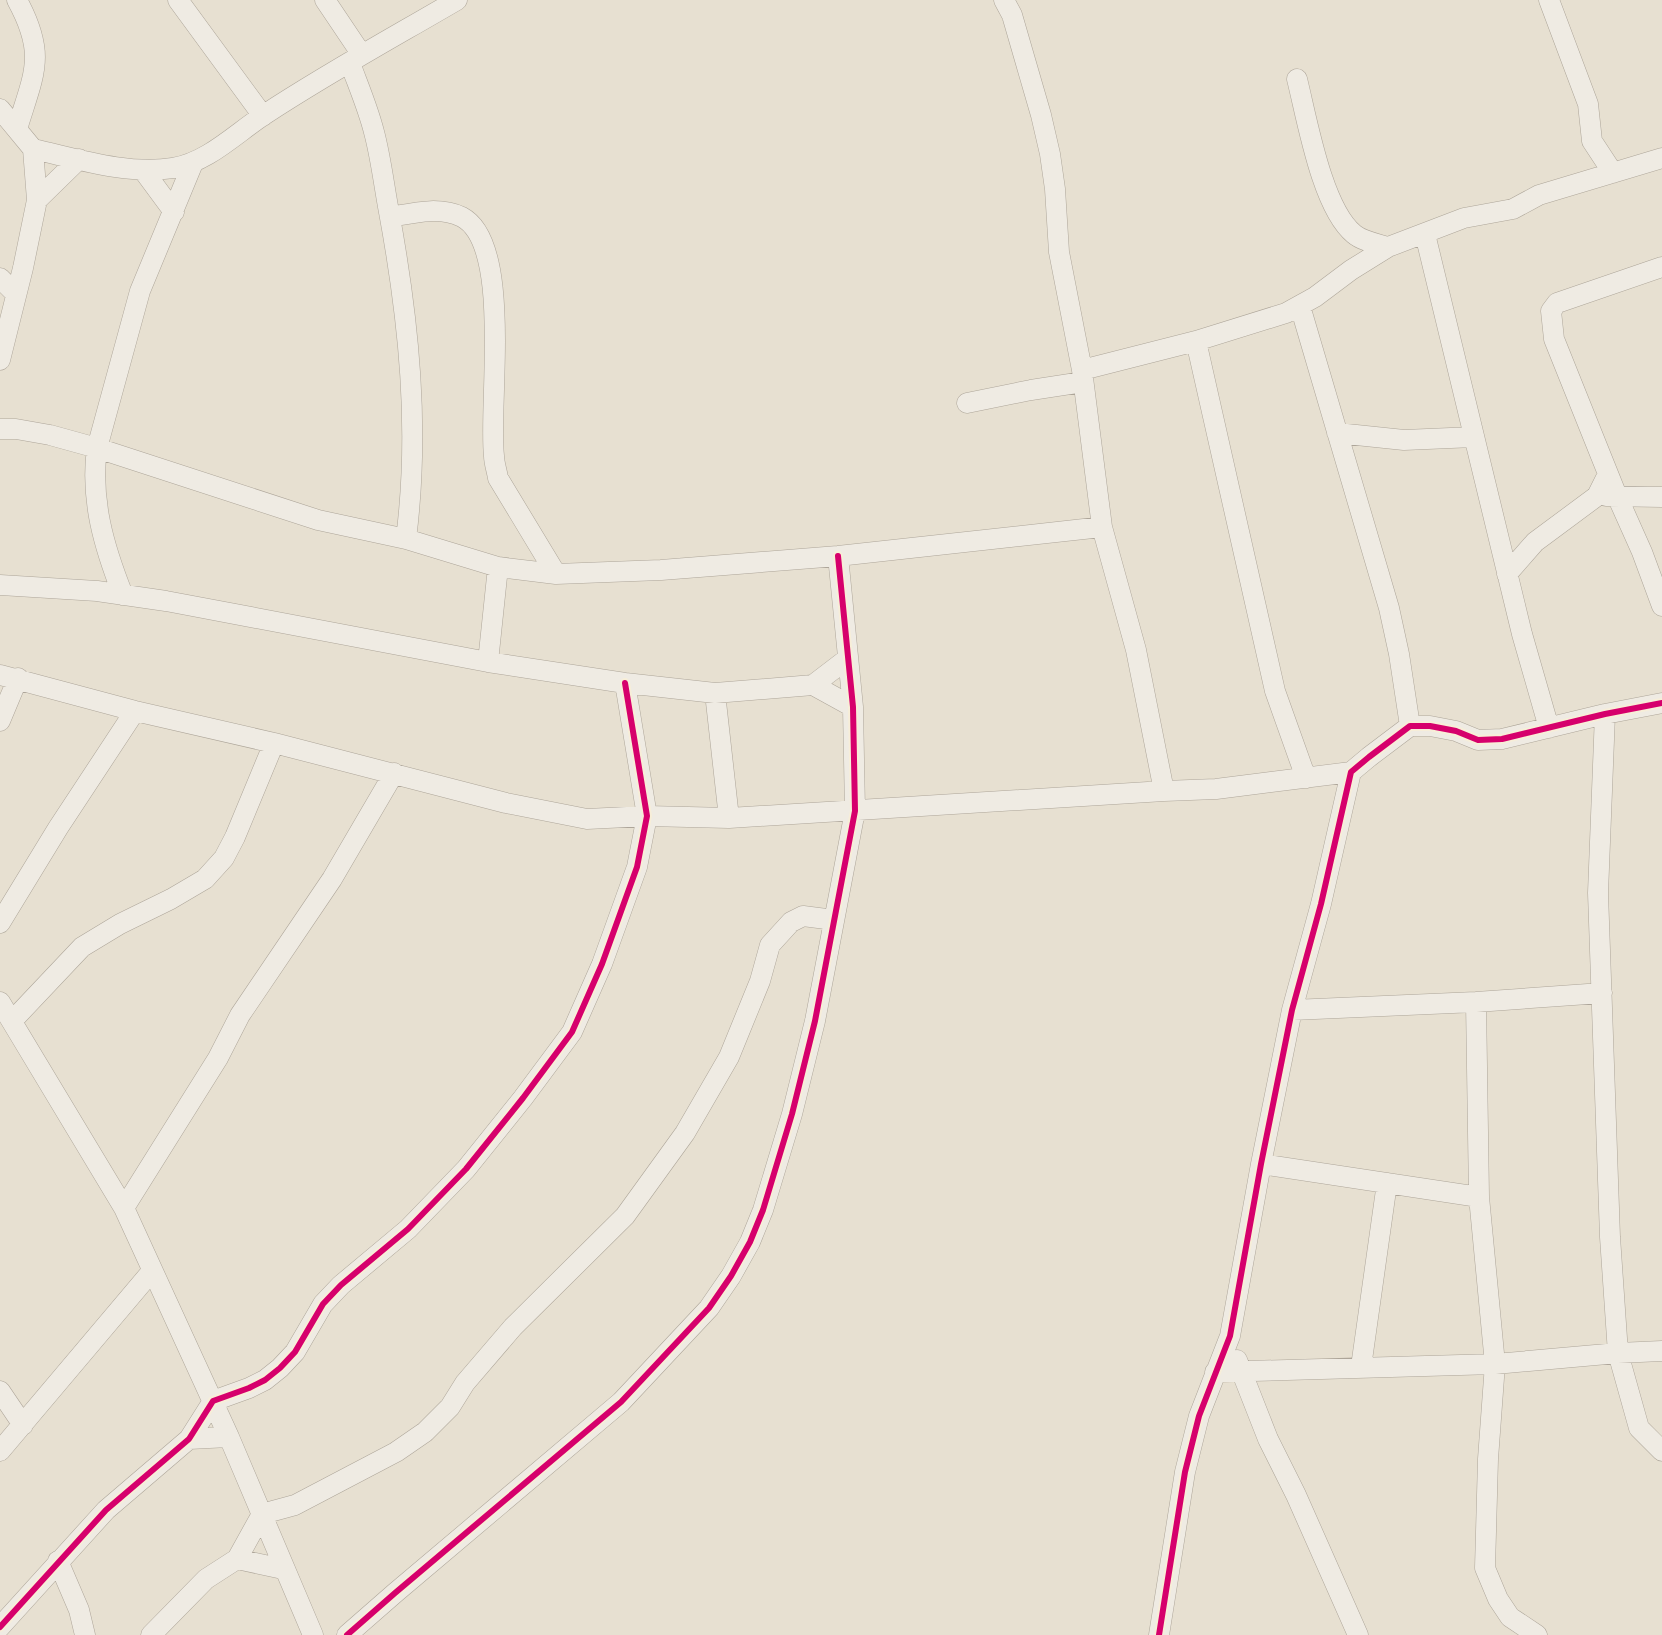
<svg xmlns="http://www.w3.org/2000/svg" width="1662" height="1635" font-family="Lora,serif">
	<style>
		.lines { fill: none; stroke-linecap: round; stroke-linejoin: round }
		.minor-casing { stroke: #ada599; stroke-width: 21 }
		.minor { stroke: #efebe3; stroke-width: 20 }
		.cycleway-casing { stroke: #f7eed8; stroke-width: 10 }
		.cycleway { stroke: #d6006c; stroke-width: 6 }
	</style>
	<rect width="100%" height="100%" fill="#e7e0d1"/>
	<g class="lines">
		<g class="minor-casing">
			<path id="minor" d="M178,0L263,116
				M325,0L362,55
				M1004,0L1012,15L1041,115L1050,154L1055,189L1059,252L1082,370L1102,527L1136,650L1164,791L1216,789L1351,772
				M1549,0L1588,104L1592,141L1613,173
				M350,63C358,85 368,108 374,132C381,158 384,186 389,212C409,321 420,429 406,539
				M1297,79C1307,119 1322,208 1354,234C1362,241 1378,244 1388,247
				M0,109L33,149L37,200L23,268L0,360
				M17,129C34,73 47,55 17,0
				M33,149C78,159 127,175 173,168C208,162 235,134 264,115C326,74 392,38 457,0
				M143,170L174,212
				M37,200L79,159
				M390,217C413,213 439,206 462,217C513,244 488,405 494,456C494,463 497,471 498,478L556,574
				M1425,234L1522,634L1549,728
				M1662,267L1557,303L1551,311L1554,339L1617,496L1642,552L1662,606
				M0,278L16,294
				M1300,306L1389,608L1399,654L1410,726
				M1196,341L1275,691L1306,778
				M1082,370L1196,341L1286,313L1315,297L1351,270L1388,247L1464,218L1513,209L1539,195L1662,158
				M967,403L1031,390L1083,382
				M0,429H16L50,435L97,448L318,520L406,539L498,567L556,574L661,570L838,556L1102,527
				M1337,433L1404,440L1474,437
				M1606,496L1662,497
				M1507,574L1535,542L1597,496L1608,474
				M0,585L97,591L166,601L488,662L625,683L715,693L813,685
				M123,595C104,547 90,500 97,448L140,291L193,163
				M847,659L813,685L853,707
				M488,662L498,567
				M0,675L135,711L274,743L506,803L587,819L647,816L729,818L1164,791
				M715,693L729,818
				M1605,714L1598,893L1610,1237L1618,1353L1639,1428L1662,1451
				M0,721L18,678
				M0,923L58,828L135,711
				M0,1002L124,1208L229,1437L313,1635
				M1476,1002L1479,1197L1495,1364L1488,1459L1485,1568L1498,1599L1510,1617L1537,1635
				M1292,1010L1476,1002L1602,993
				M12,1021L82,947L120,924L171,899L205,879L224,858L235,837L274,743
				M1261,1164L1479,1197
				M124,1208L218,1058L240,1015L332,879L394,773
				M1237,1360L1268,1439L1296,1495L1358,1635
				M1361,1367L1387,1183
				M1215,1372L1495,1364L1618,1353L1662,1351
				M0,1391L23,1425
				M189,1439L229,1437
				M0,1451L152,1271
				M237,1559L283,1569
				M58,1561L79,1610L85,1635
				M0,1627L106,1510L189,1439L213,1401L249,1388L265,1380L280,1368L295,1352L323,1304L341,1285L408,1229L466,1169L523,1098L572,1032L602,964L637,867L647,816L625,683
				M151,1635L206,1579L237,1559L262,1514L295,1505L396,1452L425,1432L450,1407L465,1383L513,1327L625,1216L685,1133L729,1057L760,981L770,945L791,922L803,916L834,920
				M347,1635L395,1593L621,1402L709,1308L731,1276L750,1242L763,1210L792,1114L815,1021L855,811L853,707L838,556
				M1159,1635L1185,1472L1199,1416L1230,1336L1261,1164L1292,1010L1321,904L1351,772L1369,757L1410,726H1430L1456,731L1478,740L1502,739L1605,714L1662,703"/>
		</g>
		<use href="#minor" class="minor"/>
		<g class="cycleway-casing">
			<path id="cycleway" d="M0,1627L106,1510L189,1439L213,1401L249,1388L265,1380L280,1368L295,1352L323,1304L341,1285L408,1229L466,1169L523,1098L572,1032L602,964L637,867L647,816L625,683
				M347,1635L395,1593L621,1402L709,1308L731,1276L750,1242L763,1210L792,1114L815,1021L855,811L853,707L838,556
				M1159,1635L1185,1472L1199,1416L1230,1336L1261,1164L1292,1010L1321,904L1351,772L1369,757L1410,726H1430L1456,731L1478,740L1502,739L1605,714L1662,703"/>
		</g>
		<use href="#cycleway" class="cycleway"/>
	</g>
</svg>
